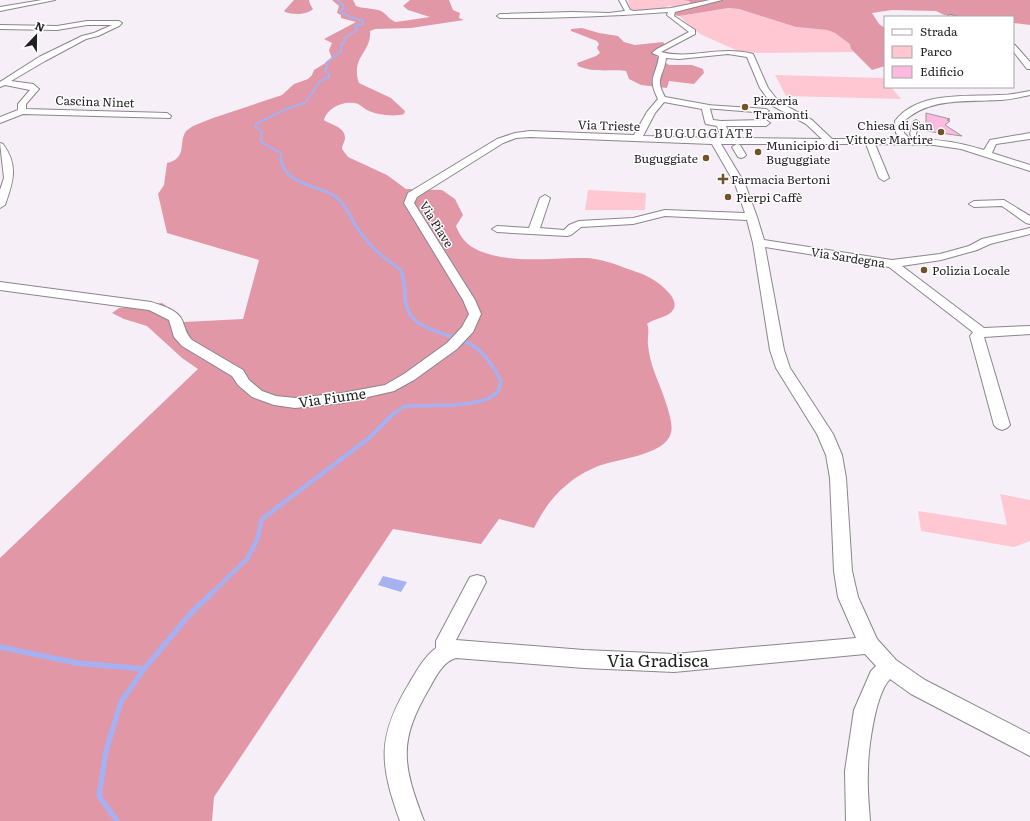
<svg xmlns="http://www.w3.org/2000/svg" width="1030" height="821" font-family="Literata,serif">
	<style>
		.green { fill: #ffc7d1 }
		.forest { fill: #e297a7 }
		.water { fill: #a7b0f0 }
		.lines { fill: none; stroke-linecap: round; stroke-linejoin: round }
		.stream-far4 { stroke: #a7b0f0; stroke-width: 2 }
		.stream-far3 { stroke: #a7b0f0; stroke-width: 3 }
		.stream-far2 { stroke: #a7b0f0; stroke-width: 3.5 }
		.stream-far1 { stroke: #a7b0f0; stroke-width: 4.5 }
		.stream { stroke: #a7b0f0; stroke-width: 5.5 }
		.building { fill: #fdbae1; stroke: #a1969c }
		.pedestrian-casing { stroke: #8c858d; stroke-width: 2 }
		.minor-casing { stroke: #8c858d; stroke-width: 2 }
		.pedestrian { fill: #fff; fill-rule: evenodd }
		.minor { fill: #fff; fill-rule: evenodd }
		.poi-dot { fill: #725228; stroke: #fff; stroke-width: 1.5 }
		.labels { text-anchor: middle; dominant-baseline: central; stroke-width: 3; stroke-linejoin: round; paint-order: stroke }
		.far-poi-label { font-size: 12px; fill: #221f22; stroke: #fff; text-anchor: start }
		.far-street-label { font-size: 12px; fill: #221f22; stroke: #fff }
		.far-quarter-label { font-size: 13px; letter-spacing: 1px; fill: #49424a; stroke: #fff }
		.street-label { font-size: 14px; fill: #221f22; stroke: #fff }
		.near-street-label { font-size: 17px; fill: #221f22; stroke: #fff }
	</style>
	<rect width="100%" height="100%" fill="#f7eff8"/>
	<path class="green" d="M628,0H682L689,1L691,4L677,7L668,6L661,10L636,11L630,9Z
		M730,8L739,9L796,27L827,30L835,33L851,44V49L854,52L749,53L738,51L700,34L679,16Z
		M775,75L883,78L885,80V87H891L901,99L786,96Z
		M588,190L646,193L645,210H585Z
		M1000,494L1030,500V541L1014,547L921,531L918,511L1007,525Z"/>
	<path class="forest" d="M294,0H309L310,4L313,9C307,15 293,15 285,12L284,11Z
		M332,0H353L356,6C364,9 374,8 381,11C387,14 389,20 396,22L430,17L408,10L403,6L410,0H449L453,10L460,13L459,18L464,20L411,28L375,29L370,31C372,52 350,57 359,83L391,98L405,111L404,114C395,117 376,115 367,110C363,108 359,103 354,103C342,101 327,108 324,120C331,125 346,127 345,139C344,143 342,145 342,149L348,157L387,175L406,189L442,190L455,199L463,215L456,226C463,244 474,250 492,255C523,263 556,257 587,258C601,259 615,264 628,269C644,274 658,280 669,293C673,297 677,305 673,310C668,318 654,318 647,324C650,330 647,338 648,345C649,354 651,363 654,371C659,384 675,421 671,433C665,456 614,459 596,467C589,470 581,474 574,479C556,492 544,508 534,528L499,519L481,544L393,529L214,797L212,821H0V558L198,369L182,358L147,326L124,319L112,313L119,308L162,303L172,310L184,322L243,319L259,260L167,233L158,194L164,185L167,163C188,158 178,143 186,131L193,126L213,118L282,95L294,84L308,79L312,75L314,70L332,59L329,50L332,43L324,39L356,22L341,18V15L337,13L339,6Z
		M682,0H1030V25L1013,23V17H963L944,15L936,11L892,10L872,13L879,24L885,28V66L872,70L851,49L850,44L835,33L827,30L796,27L739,9L729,8L679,16L674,15L676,12L693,6L689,1Z
		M582,28L599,33L618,36L624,42L635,45L663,42L665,45L653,52L656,56L669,65H692L703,69L704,73L694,84L669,81L667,88L641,85L629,79L626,71C610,69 593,73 578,66L577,63L596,56L600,53L597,48L599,44L597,41L571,31V29Z"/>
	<path class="water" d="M383,576L407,582L401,592L378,585Z"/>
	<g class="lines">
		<path class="stream-far4" d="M281,160V153L261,142L262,132L255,126L256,124L286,109L305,103L320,81L329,77V74L325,71L327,67L326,63L341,51V45L345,41L344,38L357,30L355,26L363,24V21L348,16L341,11L344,7L338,0"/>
		<path class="stream-far3" d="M281,159C284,185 319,185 336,197C348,206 351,221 360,232C366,240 373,248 381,255C387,261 396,264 402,272"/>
		<path class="stream-far2" d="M393,414L406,406L453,405L472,403L488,399L498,392L501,381C494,367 486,354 472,345C455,335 424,332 411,316C401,302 408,285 401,271"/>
		<path class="stream-far1" d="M211,594L247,559L257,540L262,519L369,438L394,413"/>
		<path class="stream" d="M0,647L77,663L144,669L190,614L212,593
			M117,821L99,796L106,751L121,702L144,669"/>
	</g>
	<path class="building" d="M926,113L950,119L947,120L950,121L945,125L962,136L926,131Z"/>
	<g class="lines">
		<g class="pedestrian-casing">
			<path id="pedestrian" d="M706,105L766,109L769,111L766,113L704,108V106Z
				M916,120L919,122L916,134L920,142L917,144L915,143L910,134L913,122Z"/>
		</g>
		<g class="minor-casing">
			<path id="minor" d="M42,0H55L0,11V7Z
				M619,0H625L630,10L634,11L671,8L710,0H722L675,12L674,16L695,30V34L661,52C691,60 720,45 753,54L768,88L779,102L812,120L832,139H901L896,133L895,121C918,91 966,97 999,95C1010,95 1020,93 1030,91V95C1020,97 1010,100 1000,100C967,102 929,97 903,122L904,133L910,139C936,139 959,142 984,150L990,140L1030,133V139L996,144L992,153L1030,165V171L961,149L934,145L875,144L889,178L884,181L879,178L866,144H721L745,184L757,217L764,240L892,260L940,254L969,246L982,239L1030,228V234L990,244L977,250L941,260L902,266L984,328L1030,326V334L984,337L1010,425L1007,428L1002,430L997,428L994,425L970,336L973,332L889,267L765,247L784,350L790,368L833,434L842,455L846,478L852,571L858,597L877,639L896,660L925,680L1030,734V756L911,694L890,679C875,694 868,750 868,771C867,788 869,805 870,821H846L845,771L854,710L871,671L876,666L865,654L674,672L584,668L456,658C444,661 436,676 430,687C398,741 402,764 424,821H400C379,763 377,736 410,682C417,670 425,656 436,648V641L470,577L477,575L484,577L486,582L456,640L584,650L674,654L856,638L838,597L834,571L830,478L826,455L817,434L776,368L770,350L753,243L747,220L665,216L633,224L581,227L571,235L567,236L497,232L492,229L497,226L529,228L540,198L545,195L550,198L540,228L564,230L569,225L579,221L633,218L665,210L745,213L735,184L712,144L530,137L516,138L503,143L417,197L414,203L475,300L481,314L473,332L457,349L414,380L394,391L342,403L295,408L274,405L252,397L238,385L232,376L182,346L174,337L169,320L149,310L0,290V282L151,302C161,305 178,310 182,320C185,327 186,334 192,340L243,370L249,380L262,391L276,396L295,398L342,393L385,385L404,374L447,343L462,327L469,314L463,300L404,203L408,193L497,139L515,133L530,131L634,135L647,112L658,99C647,77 656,77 659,56L652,53L657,49L689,32L667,15L668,12C615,16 562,18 509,18H500L497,16L500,14L572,12L609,13L625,11ZM728,54L747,57L760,88L773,106L806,124L822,139L730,138L726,126H766L770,123L766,120L721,121L713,120L709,105L665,97C654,77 664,77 666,58L679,59ZM664,102L702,109L705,122L706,124L717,126L721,138L643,136L655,113Z
				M950,15L958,17H947Z
				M87,21H119L122,23L119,26L98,36L86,39L45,61L11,81L33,84L39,89L26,104V109L167,113L171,116L170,118L23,114L0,123V117L18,110V104L30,90L5,85L0,87V82L39,57L82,36L94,33L112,25H87L57,30L0,29V25L57,26Z
				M1013,44L1015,45L1030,62V69H1027L1013,51Z
				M0,143L3,144C19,166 13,182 5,205L0,208V190L4,178Z
				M737,144L740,145L746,155L744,157L741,158L738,157L732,147Z
				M1004,200L1030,216V224L1026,223L1002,206L974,207L969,204L974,201Z"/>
		</g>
		<use href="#pedestrian" class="pedestrian"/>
		<use href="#minor" class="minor"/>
	</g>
	<g class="poi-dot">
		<circle cx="745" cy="107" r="4"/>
		<circle cx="941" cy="132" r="4"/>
		<circle cx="758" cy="152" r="4"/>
		<circle cx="706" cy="158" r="4"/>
		<path d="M721 173h4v4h4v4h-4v4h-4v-4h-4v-4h4z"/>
		<circle cx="728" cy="197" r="4"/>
		<circle cx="924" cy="270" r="4"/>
	</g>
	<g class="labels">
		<g class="far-poi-label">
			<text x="753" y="100">Pizzeria<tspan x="753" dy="14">Tramonti</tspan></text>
			<text x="933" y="125" text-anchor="end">Chiesa di San<tspan x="933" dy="14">Vittore Martire</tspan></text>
			<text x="766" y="145">Municipio di<tspan x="766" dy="14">Buguggiate</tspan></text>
			<text x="698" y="158" text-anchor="end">Buguggiate</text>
			<text x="731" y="179">Farmacia Bertoni</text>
			<text x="736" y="197">Pierpi Caffè</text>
			<text x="932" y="270">Polizia Locale</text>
		</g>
		<g class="far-street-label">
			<text transform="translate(95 101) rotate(2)">Cascina Ninet</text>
			<text transform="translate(609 125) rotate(2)">Via Trieste</text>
			<text transform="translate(437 224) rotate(58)">Via Piave</text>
			<text transform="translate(848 257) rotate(9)">Via Sardegna</text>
		</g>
		<g class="far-quarter-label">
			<text x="704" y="132">BUGUGGIATE</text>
		</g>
		<g class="street-label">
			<text transform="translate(332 397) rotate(-8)">Via Fiume</text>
		</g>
		<g class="near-street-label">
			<text x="658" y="659">Via Gradisca</text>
		</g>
	</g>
	<rect x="884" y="16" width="130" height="72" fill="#ffffff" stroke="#a7a5a7"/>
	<rect x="892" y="29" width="20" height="6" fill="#ffffff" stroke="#a7a5a7"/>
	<text x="920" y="36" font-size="12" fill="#221f22">Strada</text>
	<rect x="892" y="46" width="20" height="12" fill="#ffc7d1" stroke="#a7a5a7"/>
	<text x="920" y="56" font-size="12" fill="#221f22">Parco</text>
	<rect x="892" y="66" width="20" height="12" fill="#fdbae1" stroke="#a7a5a7"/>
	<text x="920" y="76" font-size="12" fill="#221f22">Edificio</text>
	<g transform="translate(36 36) rotate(22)" stroke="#ffffff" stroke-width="3" paint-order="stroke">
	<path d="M0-3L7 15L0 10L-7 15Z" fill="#221f22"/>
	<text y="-6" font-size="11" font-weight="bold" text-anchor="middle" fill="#221f22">N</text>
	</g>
</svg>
